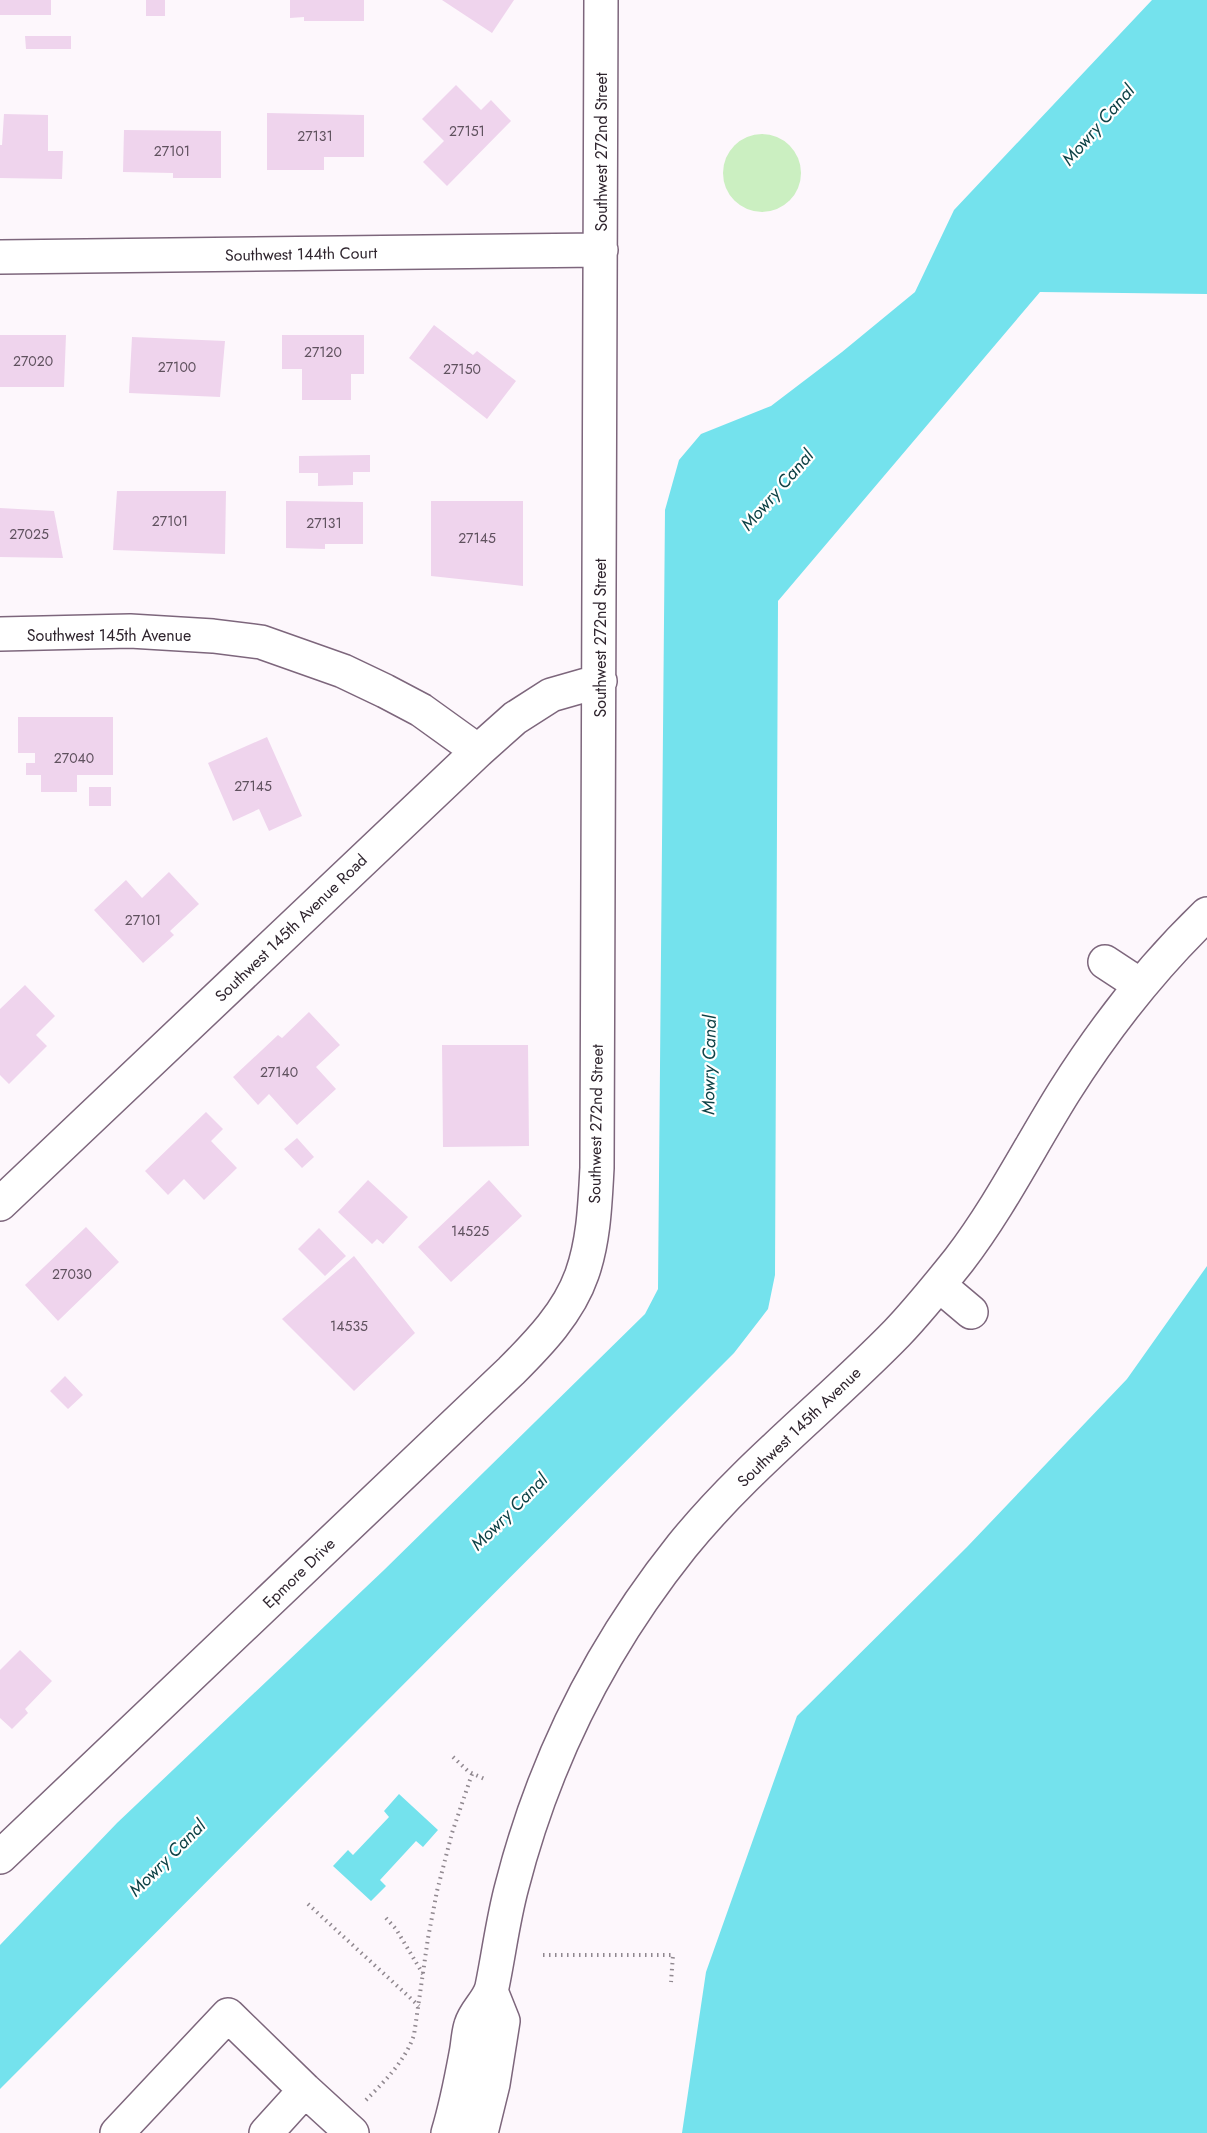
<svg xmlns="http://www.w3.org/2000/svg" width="1207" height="2133" font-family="Jost,sans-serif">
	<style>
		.green { fill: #cbefc1 }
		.water { fill: #74e2ed }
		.building { fill: #efd4ed }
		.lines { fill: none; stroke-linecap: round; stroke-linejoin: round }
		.minor-casing { stroke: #7d667c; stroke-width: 36 }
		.path { stroke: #90888f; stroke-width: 4; stroke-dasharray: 1.5 4.5; stroke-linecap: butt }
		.minor { stroke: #fff; stroke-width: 33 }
		.labels { text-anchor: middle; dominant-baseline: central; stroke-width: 4.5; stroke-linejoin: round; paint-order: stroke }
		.number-label { font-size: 14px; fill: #5f515e }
		.street-label { font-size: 16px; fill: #2f252e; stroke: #fff }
		.water-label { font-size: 18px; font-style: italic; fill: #0e4246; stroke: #fff }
	</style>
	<rect width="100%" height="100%" fill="#fdf7fc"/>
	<path class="green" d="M723 173a39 39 0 1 1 78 0a39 39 0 1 1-78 0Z"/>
	<path class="water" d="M1152,0H1207V294L1040,292L778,601L775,1275L768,1309L734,1353L0,2089V1945L117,1823L384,1570L645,1314L658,1289L665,510L679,460L701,434L771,406L842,352L915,292L954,210Z
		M1207,1266V2133H682L706,1972L797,1716L967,1547L1127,1379Z
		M399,1794L438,1830L423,1847L416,1841L380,1880L386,1886L371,1901L333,1866L348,1850L353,1855L389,1817L384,1811Z"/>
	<path class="building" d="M0,0H51V15H0Z
		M146,0H165V16H146Z
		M290,0H364V21H304V17L290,18Z
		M442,0H514L492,33Z
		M25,36H71V49H26Z
		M456,85L481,110L491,100L511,121L447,186L423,162L444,141L422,119Z
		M267,113L364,115V157H324V170H267Z
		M4,114L48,115V151H63L62,179L0,178V145H2Z
		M124,130L221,131V178H173V173L123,172Z
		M434,325L473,355L477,351L516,381L487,419L409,358Z
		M0,335H66L64,387H0Z
		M282,335H364V374H351V400H302V369H282Z
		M132,337L225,341L220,397L129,393Z
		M370,455V472H353V485L318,486V473H299V456Z
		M117,491H226L225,554L113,550Z
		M286,501L363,502V544H325V549L286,548Z
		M431,501H523V586L431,576Z
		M0,508L54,511L63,558L0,557Z
		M18,717H113V775H77V792H41V775H26V763H35V753H18Z
		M267,737L302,816L269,831L259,809L233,821L208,763Z
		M89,787H111V806H89Z
		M169,872L199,904L170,931L174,935L143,963L94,910L126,880L142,898Z
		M25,985L55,1016L36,1035L47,1046L9,1084L0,1075V1009Z
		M309,1012L340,1045L316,1067L336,1089L297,1125L269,1094L258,1105L233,1077L278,1035L282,1038Z
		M442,1045H528L529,1146L443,1147Z
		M206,1112L223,1129L211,1141L237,1168L204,1200L184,1179L168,1195L145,1171Z
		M297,1138L314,1157L302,1168L284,1149Z
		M368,1180L408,1217L383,1244L377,1239L372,1244L338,1212Z
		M489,1180L522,1216L451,1282L418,1247Z
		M86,1227L119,1262L58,1321L25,1285Z
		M319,1228L346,1256L325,1276L298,1249Z
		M354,1256L415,1333L354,1391L282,1319Z
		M65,1376L83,1395L68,1409L50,1391Z
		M20,1650L52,1681L25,1709L28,1713L12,1729L0,1718V1670Z"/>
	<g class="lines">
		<g class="minor-casing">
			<path id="minor" d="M0,257L601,250
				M0,634L130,631L213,636L261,642L343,671L385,691L421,710L478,751
				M1105,962L1140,985
				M0,1204L478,751L515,718L551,695L600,681
				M939,1285L971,1312
				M0,1857L511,1371C539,1343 569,1312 582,1274C594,1240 595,1203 597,1168L601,0
				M117,2133L228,2015L305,2090L352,2133
				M266,2133L305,2090
				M448,2133C456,2107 461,2081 466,2054C468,2045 468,2034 471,2025C475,2011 489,2001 492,1987C499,1953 503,1919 512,1886C544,1761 602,1646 682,1546C746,1467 827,1405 897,1333C919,1310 939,1285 959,1260C999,1208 1029,1148 1064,1092C1105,1027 1152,967 1207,914
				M481,2133L493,2084L503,2021L491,1991"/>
		</g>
		<path class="path" d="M453,1757L469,1772L487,1780
			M308,1904L419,2006
			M386,1918L396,1929L423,1974
			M543,1955H673L671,1982
			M366,2100C385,2081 405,2061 414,2035L428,1938L437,1891L452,1833L472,1774"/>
		<use href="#minor" class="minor"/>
	</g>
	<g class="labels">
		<g class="number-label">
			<text x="467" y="131">27151</text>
			<text x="315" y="136">27131</text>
			<text x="172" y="151">27101</text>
			<text x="323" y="352">27120</text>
			<text x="33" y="361">27020</text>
			<text x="177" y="367">27100</text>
			<text x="462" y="369">27150</text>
			<text x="170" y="521">27101</text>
			<text x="324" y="523">27131</text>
			<text x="29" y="534">27025</text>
			<text x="477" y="538">27145</text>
			<text x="74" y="758">27040</text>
			<text x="253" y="786">27145</text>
			<text x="143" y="920">27101</text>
			<text x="279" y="1072">27140</text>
			<text x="470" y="1231">14525</text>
			<text x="72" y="1274">27030</text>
			<text x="349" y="1326">14535</text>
		</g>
		<g class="street-label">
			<text transform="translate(601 152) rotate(-90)">Southwest 272nd Street</text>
			<text transform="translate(301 254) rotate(-1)">Southwest 144th Court</text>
			<text x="109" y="635">Southwest 145th Avenue</text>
			<text transform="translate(600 638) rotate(-90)">Southwest 272nd Street</text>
			<text transform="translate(291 928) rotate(-44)">Southwest 145th Avenue Road</text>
			<text transform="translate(596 1124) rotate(-89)">Southwest 272nd Street</text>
			<text transform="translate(799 1427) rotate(-44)">Southwest 145th Avenue</text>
			<text transform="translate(299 1573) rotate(-44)">Epmore Drive</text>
		</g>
		<g class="water-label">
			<text transform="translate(1098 125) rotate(-49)">Mowry Canal</text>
			<text transform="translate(777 490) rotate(-49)">Mowry Canal</text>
			<text transform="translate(709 1065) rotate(-89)">Mowry Canal</text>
			<text transform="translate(509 1512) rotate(-45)">Mowry Canal</text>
			<text transform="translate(167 1858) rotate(-45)">Mowry Canal</text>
		</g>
	</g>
</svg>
